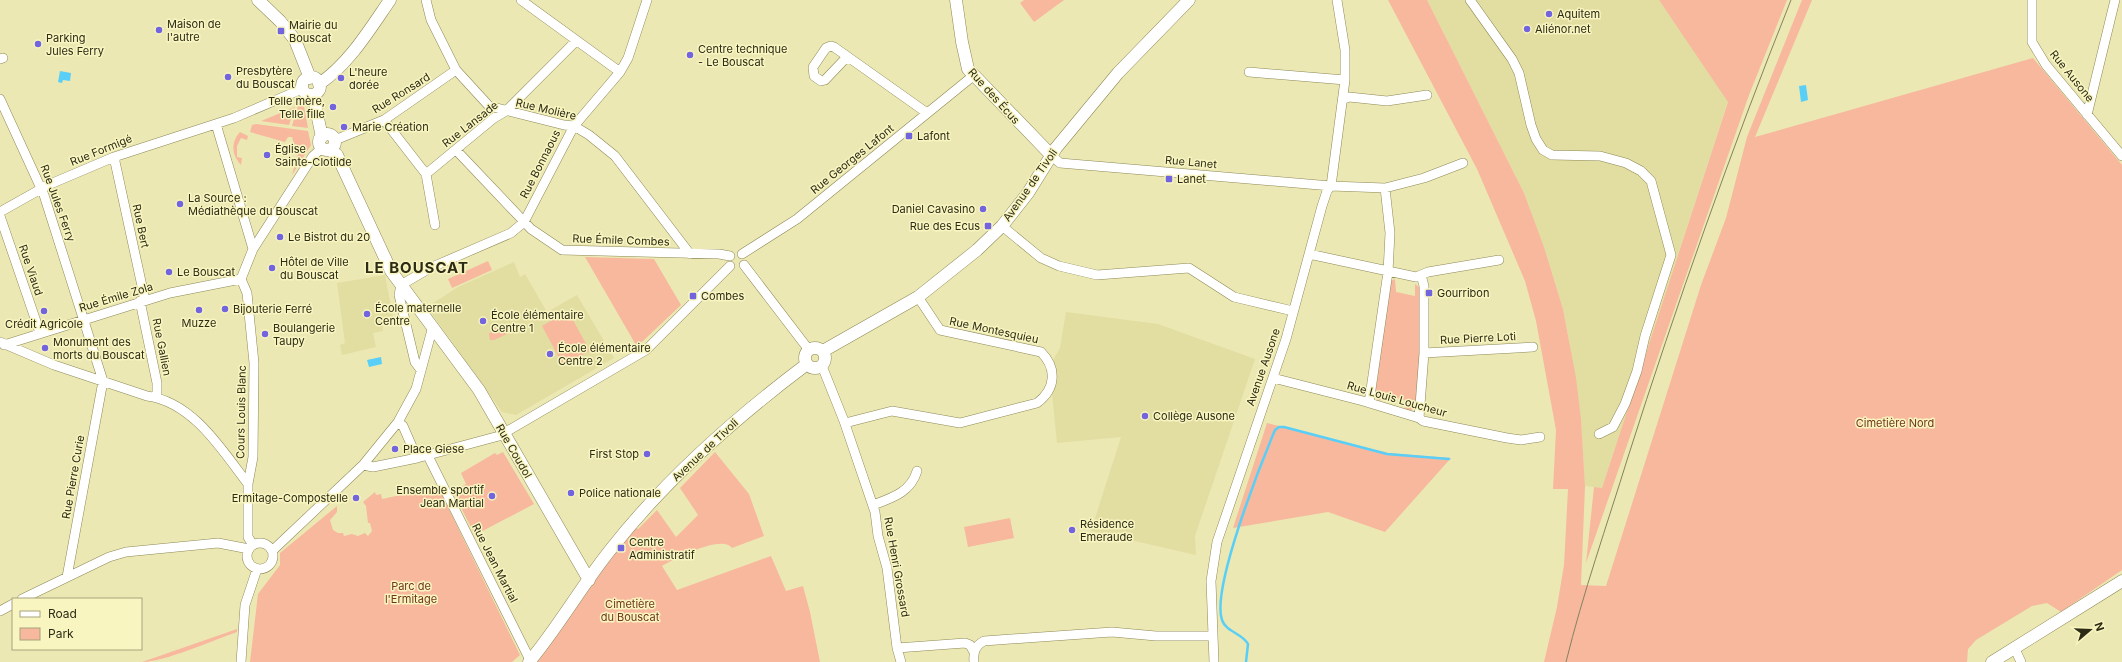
<svg xmlns="http://www.w3.org/2000/svg" width="2122" height="662" font-family="Inter,sans-serif">
	<style>
		.built { fill: #e2dda1 }
		.green { fill: #f7b89e }
		.water { fill: #59cff8 }
		.lines { fill: none; stroke-linecap: round; stroke-linejoin: round }
		.stream { stroke: #59cff8; stroke-width: 2.5 }
		.street-casing { stroke: #8d8957; stroke-width: 10 }
		.secondary-casing { stroke: #8d8957; stroke-width: 13 }
		.street { stroke: #fff; stroke-width: 9 }
		.secondary { stroke: #fff; stroke-width: 12 }
		.tram { stroke: #84825e; stroke-width: 1 }
		.poi-dot { fill: #7164de; stroke: #f9f5c0; stroke-width: 1.5 }
		.labels { text-anchor: middle; dominant-baseline: central; stroke-width: 3; stroke-linejoin: round; paint-order: stroke }
		.poi-label { font-size: 11px; fill: #2c2b16; stroke: #f9f5c0; text-anchor: start }
		.street-label { font-size: 11px; fill: #2c2b16; stroke: #f9f5c0 }
		.park-label { font-size: 11px; fill: #6f361b; stroke: #f9f5c0 }
		.district-label { font-size: 15px; font-weight: bold; letter-spacing: 1px; fill: #2c2b16; stroke: #f9f5c0 }
	</style>
	<rect width="100%" height="100%" fill="#ece8b3"/>
	<path class="built" d="M1427,0H1659L1728,101L1602,488L1585,486L1581,419L1569,340L1563,309L1544,247L1524,193Z
		M514,262L520,277L525,274L547,312L577,295L614,358L516,415L502,412L427,307L458,287Z
		M385,275L393,317L382,320L383,331L373,333L376,347L342,355L340,345L345,343L337,283Z
		M1066,312L1158,324L1255,359L1195,536L1196,555L1091,531L1121,437L1057,443L1052,394L1057,375L1053,360L1060,348Z"/>
	<path class="green" d="M1024,0H1064L1034,22L1020,3Z
		M1388,0H1427L1524,193L1544,247L1563,309L1576,378L1581,419L1585,486L1581,585L1606,586L1701,285L1726,218L1747,137L1802,0H1812L1755,137L2033,58L2122,165V570L2061,612L2047,603L2032,606L1976,640L1968,649L1967,662H1544L1557,607L1564,565L1568,489H1553L1556,430L1536,321L1525,281L1477,169Z
		M1659,0H1787L1749,95L1586,563L1594,487L1602,488L1728,102Z
		M300,105L304,107L308,128L292,126L298,106Z
		M295,107L289,125L261,121Z
		M256,124L308,131L311,145L292,175L300,146L294,144L292,137H288L285,142L250,132L252,125Z
		M240,132L248,136L247,140L241,138L237,146V157L242,158L241,165C232,155 230,143 240,132Z
		M585,257L654,259L681,305L643,341L636,345Z
		M488,261L492,270L452,288L448,279Z
		M1395,279L1396,292L1415,296V284L1420,288L1421,318L1417,404L1410,411L1405,409L1409,401L1383,394L1379,402L1375,396L1390,281Z
		M568,311L590,351L563,365L542,326Z
		M501,326L508,328L507,334L494,340H490L489,334L493,329Z
		M1267,423L1388,453L1451,458L1385,532L1328,512L1233,528Z
		M503,452L534,504L475,535L453,492L466,484L461,473L495,453L497,455Z
		M715,452L749,494L764,536L732,548C722,534 674,559 662,566L677,590L771,556L786,591L803,586L810,612L820,662H531L632,524L638,529L657,510L676,537L698,515L680,488Z
		M438,487L520,655L512,662H250L258,594L280,565V553L337,506V512L330,520L333,530L338,533H343L344,536L352,534L358,536L365,533L368,536L372,531L370,523H368L366,506L363,502L375,492L376,495L381,494L382,499Z
		M1010,518L1014,538L968,547L964,527Z
		M237,629V632C214,640 164,662 142,662Z"/>
	<path class="water" d="M60,71L71,73L70,81L63,80L62,83L58,82Z
		M1806,85L1808,100L1801,102L1799,86Z
		M381,357L382,364L369,367L367,360Z"/>
	<g class="lines">
		<path class="stream" d="M1246,662L1248,644C1242,633 1226,632 1222,620C1211,589 1261,463 1275,430L1279,427H1284L1387,454L1449,459"/>
		<g class="street-casing">
			<path id="street" d="M426,0L431,20L456,70L489,106L564,125L574,126L589,135L615,156L690,254
				M521,0L620,72
				M1470,0L1512,59L1519,73L1531,125L1536,139L1543,150L1552,155L1600,156L1626,163L1641,171L1651,181L1671,255L1645,336L1637,371L1625,404L1613,427L1599,434
				M2032,0V42L2046,65L2122,156
				M849,58L844,60L825,80L821,81L814,76L813,67L826,48L831,46L834,47L927,113
				M0,59L3,58
				M1249,72L1345,80
				M0,99L44,195L103,381L67,577
				M1344,99L1349,97L1387,101L1427,95
				M2087,115L2115,0
				M384,120L426,174L494,118L506,111L576,41
				M216,124L253,249
				M335,140L384,120L456,70
				M456,150L531,229L562,250L719,254L730,256
				M1052,156L1060,163L1331,186L1385,188L1424,178L1463,163
				M114,157L145,300
				M426,174L435,225
				M0,212L48,185L114,157L234,118L302,89
				M0,216L40,333
				M1002,226L1041,258L1059,266L1097,275L1189,268L1234,297L1293,311
				M742,254L797,219L973,76
				M1309,254L1416,277L1428,272L1499,260
				M744,265L809,350
				M241,279L247,293L254,363L253,457L248,484V537L253,545
				M241,279L253,249L313,156L322,148
				M140,301L157,383V397
				M0,342L54,365L147,396C193,402 222,450 248,484
				M4,345L170,293L241,279
				M1424,353L1533,347
				M822,366L844,421L875,512L878,536L887,568L897,648L901,662
				M421,370L415,362L399,295L401,285L430,268L511,233L524,222L574,126L620,72L628,58L647,0
				M1273,378L1363,401L1419,418L1423,421L1507,438L1521,440L1540,437
				M1369,403L1388,272L1390,233L1385,188
				M1419,418L1424,353V286L1421,275
				M398,422L403,426L417,458
				M845,423L892,411L960,423L1037,403C1056,389 1057,368 1041,352L940,330L918,297
				M428,456L531,662
				M363,465L373,467L417,458L499,436L646,350L730,266
				M873,505C892,498 911,492 917,471
				M247 556a13 13 0 1 1 26 0a13 13 0 1 1-26 0Z
				M272,551L363,465L398,422L416,389L433,326
				M22,599L109,557L126,552L218,543L249,549
				M0,611L13,604
				M2014,647L2021,662
				M897,648L965,643L970,645L974,652
				M241,662L245,605L257,569
				M974,662C973,652 975,646 984,641L1112,632L1156,636H1213
				M1214,662L1211,581L1217,542L1286,339L1322,206L1327,191L1331,186L1345,80V50L1337,0"/>
		</g>
		<g class="secondary-casing">
			<path id="secondary" d="M258,0L280,21L295,40L310,78
				M956,0L962,42L968,69L1052,156
				M302 86a9 9 0 1 1 18 0a9 9 0 1 1-18 0Z
				M319,84C349,64 370,29 390,0
				M313,95L322,137
				M319 142a8 8 0 1 1 16 0a8 8 0 1 1-16 0Z
				M330,150L337,155L391,271L479,390L589,580
				M805 358a10 10 0 1 1 20 0a10 10 0 1 1-20 0Z
				M823,351L918,297L977,250L1002,226L1028,193L1056,148L1118,73L1189,0
				M529,662C559,626 582,585 611,549C667,478 735,418 807,364
				M1992,662L2122,581"/>
		</g>
		<use href="#street" class="street"/>
		<use href="#secondary" class="secondary"/>
		<path class="tram" d="M1566,662C1583,593 1607,525 1628,457C1677,303 1731,150 1791,0"/>
	</g>
	<g class="poi-dot">
		<circle cx="1549" cy="14" r="4"/>
		<circle cx="1527" cy="29" r="4"/>
		<circle cx="159" cy="30" r="4"/>
		<rect x="277" y="27" width="8" height="8" rx="2"/>
		<circle cx="38" cy="44" r="4"/>
		<circle cx="690" cy="55" r="4"/>
		<circle cx="228" cy="77" r="4"/>
		<circle cx="341" cy="78" r="4"/>
		<circle cx="333" cy="107" r="4"/>
		<circle cx="344" cy="127" r="4"/>
		<rect x="905" y="132" width="8" height="8" rx="2"/>
		<circle cx="267" cy="155" r="4"/>
		<rect x="1165" y="175" width="8" height="8" rx="2"/>
		<circle cx="180" cy="204" r="4"/>
		<circle cx="983" cy="209" r="4"/>
		<rect x="984" y="222" width="8" height="8" rx="2"/>
		<circle cx="280" cy="237" r="4"/>
		<circle cx="272" cy="268" r="4"/>
		<circle cx="169" cy="272" r="4"/>
		<rect x="1425" y="289" width="8" height="8" rx="2"/>
		<rect x="689" y="292" width="8" height="8" rx="2"/>
		<circle cx="225" cy="309" r="4"/>
		<circle cx="199" cy="310" r="4"/>
		<circle cx="44" cy="311" r="4"/>
		<circle cx="367" cy="314" r="4"/>
		<circle cx="483" cy="321" r="4"/>
		<circle cx="265" cy="334" r="4"/>
		<circle cx="45" cy="348" r="4"/>
		<circle cx="550" cy="354" r="4"/>
		<circle cx="1145" cy="416" r="4"/>
		<circle cx="395" cy="449" r="4"/>
		<circle cx="647" cy="454" r="4"/>
		<circle cx="571" cy="493" r="4"/>
		<circle cx="492" cy="496" r="4"/>
		<circle cx="356" cy="498" r="4"/>
		<circle cx="1072" cy="530" r="4"/>
		<rect x="617" y="544" width="8" height="8" rx="2"/>
	</g>
	<g class="labels">
		<g class="poi-label">
			<text x="1557" y="14">Aquitem</text>
			<text x="167" y="24">Maison de<tspan x="167" dy="13">l'autre</tspan></text>
			<text x="289" y="25">Mairie du<tspan x="289" dy="13">Bouscat</tspan></text>
			<text x="1535" y="29">Aliénor.net</text>
			<text x="46" y="38">Parking<tspan x="46" dy="13">Jules Ferry</tspan></text>
			<text x="698" y="49">Centre technique<tspan x="698" dy="13">- Le Bouscat</tspan></text>
			<text x="236" y="71">Presbytère<tspan x="236" dy="13">du Bouscat</tspan></text>
			<text x="349" y="72">L'heure<tspan x="349" dy="13">dorée</tspan></text>
			<text x="325" y="101" text-anchor="end">Telle mère,<tspan x="325" dy="13">Telle fille</tspan></text>
			<text x="352" y="127">Marie Création</text>
			<text x="917" y="136">Lafont</text>
			<text x="275" y="149">Église<tspan x="275" dy="13">Sainte-Clotilde</tspan></text>
			<text x="1177" y="179">Lanet</text>
			<text x="188" y="198">La Source :<tspan x="188" dy="13">Médiathèque du Bouscat</tspan></text>
			<text x="975" y="209" text-anchor="end">Daniel Cavasino</text>
			<text x="980" y="226" text-anchor="end">Rue des Ecus</text>
			<text x="288" y="237">Le Bistrot du 20</text>
			<text x="280" y="262">Hôtel de Ville<tspan x="280" dy="13">du Bouscat</tspan></text>
			<text x="177" y="272">Le Bouscat</text>
			<text x="1437" y="293">Gourribon</text>
			<text x="701" y="296">Combes</text>
			<text x="375" y="308">École maternelle<tspan x="375" dy="13">Centre</tspan></text>
			<text x="233" y="309">Bijouterie Ferré</text>
			<text x="491" y="315">École élémentaire<tspan x="491" dy="13">Centre 1</tspan></text>
			<text x="199" y="323" text-anchor="middle">Muzze</text>
			<text x="44" y="324" text-anchor="middle">Crédit Agricole</text>
			<text x="273" y="328">Boulangerie<tspan x="273" dy="13">Taupy</tspan></text>
			<text x="53" y="342">Monument des<tspan x="53" dy="13">morts du Bouscat</tspan></text>
			<text x="558" y="348">École élémentaire<tspan x="558" dy="13">Centre 2</tspan></text>
			<text x="1153" y="416">Collège Ausone</text>
			<text x="403" y="449">Place Giese</text>
			<text x="639" y="454" text-anchor="end">First Stop</text>
			<text x="484" y="490" text-anchor="end">Ensemble sportif<tspan x="484" dy="13">Jean Martial</tspan></text>
			<text x="579" y="493">Police nationale</text>
			<text x="348" y="498" text-anchor="end">Ermitage-Compostelle</text>
			<text x="1080" y="524">Résidence<tspan x="1080" dy="13">Emeraude</tspan></text>
			<text x="629" y="542">Centre<tspan x="629" dy="13">Administratif</tspan></text>
		</g>
		<g class="street-label">
			<text transform="translate(2072 76) rotate(51)">Rue Ausone</text>
			<text transform="translate(401 93) rotate(-32)">Rue Ronsard</text>
			<text transform="translate(994 96) rotate(48)">Rue des Écus</text>
			<text transform="translate(546 109) rotate(13)">Rue Molière</text>
			<text transform="translate(470 124) rotate(-38)">Rue Lansade</text>
			<text transform="translate(101 150) rotate(-22)">Rue Formigé</text>
			<text transform="translate(852 159) rotate(-39)">Rue Georges Lafont</text>
			<text transform="translate(1191 162) rotate(5)">Rue Lanet</text>
			<text transform="translate(540 164) rotate(-63)">Rue Bonnaous</text>
			<text transform="translate(1030 185) rotate(-55)">Avenue de Tivoli</text>
			<text transform="translate(58 203) rotate(70)">Rue Jules Ferry</text>
			<text transform="translate(141 226) rotate(78)">Rue Bert</text>
			<text transform="translate(621 240) rotate(2)">Rue Émile Combes</text>
			<text transform="translate(31 270) rotate(71)">Rue Viaud</text>
			<text transform="translate(116 297) rotate(-17)">Rue Émile Zola</text>
			<text transform="translate(994 330) rotate(12)">Rue Montesquieu</text>
			<text transform="translate(1478 338) rotate(-3)">Rue Pierre Loti</text>
			<text transform="translate(162 347) rotate(79)">Rue Gallien</text>
			<text transform="translate(1263 367) rotate(-71)">Avenue Ausone</text>
			<text transform="translate(1397 399) rotate(16)">Rue Louis Loucheur</text>
			<text transform="translate(241 412) rotate(-89)">Cours Louis Blanc</text>
			<text transform="translate(705 450) rotate(-43)">Avenue de Tivoli</text>
			<text transform="translate(514 451) rotate(60)">Rue Coudol</text>
			<text transform="translate(73 477) rotate(-80)">Rue Pierre Curie</text>
			<text transform="translate(495 563) rotate(63)">Rue Jean Martial</text>
			<text transform="translate(897 567) rotate(80)">Rue Henri Grossard</text>
		</g>
		<g class="park-label">
			<text x="1895" y="423">Cimetière Nord</text>
			<text x="411" y="586">Parc de<tspan x="411" dy="13">l'Ermitage</tspan></text>
			<text x="630" y="604">Cimetière<tspan x="630" dy="13">du Bouscat</tspan></text>
		</g>
		<g class="district-label">
			<text x="417" y="267">LE BOUSCAT</text>
		</g>
	</g>
	<rect x="12" y="598" width="130" height="52" fill="#f9f5c0" stroke="#a7a47c"/>
	<rect x="20" y="611" width="20" height="6" fill="#ffffff" stroke="#a7a47c"/>
	<text x="48" y="618" font-size="12" fill="#2c2b16">Road</text>
	<rect x="20" y="628" width="20" height="12" fill="#f7b89e" stroke="#a7a47c"/>
	<text x="48" y="638" font-size="12" fill="#2c2b16">Park</text>
	<g transform="translate(2090 630) rotate(71)" stroke="#f9f5c0" stroke-width="3" paint-order="stroke">
	<path d="M0-3L7 15L0 10L-7 15Z" fill="#2c2b16"/>
	<text y="-6" font-size="11" font-weight="bold" text-anchor="middle" fill="#2c2b16">N</text>
	</g>
</svg>
